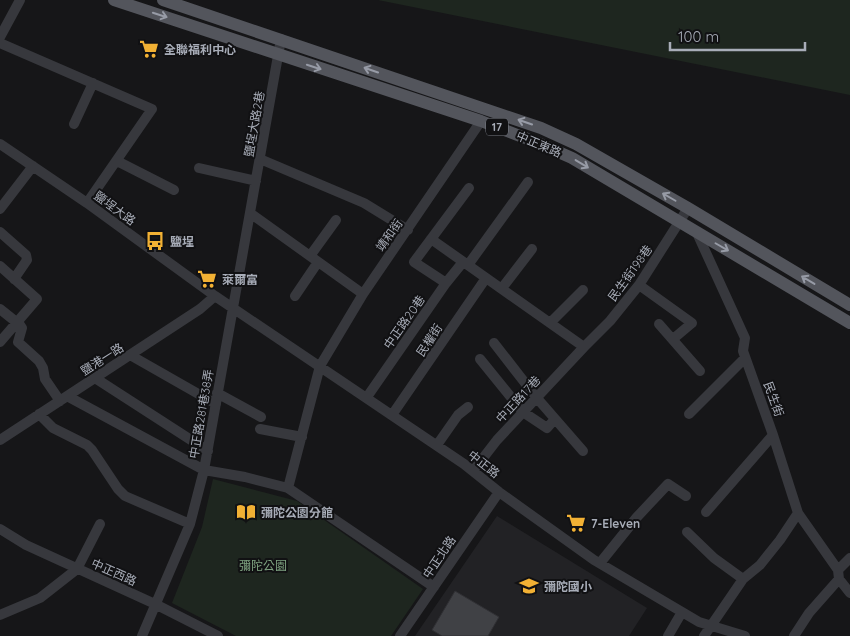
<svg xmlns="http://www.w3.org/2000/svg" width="850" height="636" font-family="Quicksand,'Noto Sans TC',sans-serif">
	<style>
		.built { fill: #222225 }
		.green { fill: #1e261f }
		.building { fill: #404145; stroke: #303034 }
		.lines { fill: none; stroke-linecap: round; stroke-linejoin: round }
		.minor { stroke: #37383d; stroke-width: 10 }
		.major { stroke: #53555c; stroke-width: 12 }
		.oneway { stroke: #979ba6 }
		.labels { text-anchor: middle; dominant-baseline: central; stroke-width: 4; stroke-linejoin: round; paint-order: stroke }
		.shield { fill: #111113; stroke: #7b7e86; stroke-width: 1 }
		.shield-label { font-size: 11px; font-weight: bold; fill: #a8adb8 }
		.poi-label { font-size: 12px; font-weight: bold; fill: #a8adb8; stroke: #111113; text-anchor: start }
		.street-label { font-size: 12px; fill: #a8adb8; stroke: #111113 }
		.park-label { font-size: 12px; fill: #7fa381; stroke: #111113 }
	</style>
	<rect width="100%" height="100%" fill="#161618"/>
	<path class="built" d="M497,516L647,608L629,636H415Z"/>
	<path class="green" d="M378,0H850V95Z
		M213,479L297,501L423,589L391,636H236L172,603L202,527Z"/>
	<path class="building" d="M455,591L499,617L488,636H442L432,630Z"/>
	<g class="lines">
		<path class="minor" d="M0,37L20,0
			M0,43L152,109L87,203
			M74,124L93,83
			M0,144L87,203L215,296L464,464L499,492L594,560L699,622L745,636
			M260,159L364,203L408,230
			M117,161L174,190
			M199,168L256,181
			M0,209L33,166
			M250,213L363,294
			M0,232L26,255L27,260L14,279
			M697,233L745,338L743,351L773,435L798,513L838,570L839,579L850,593
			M431,239L584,347
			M310,256L336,220
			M468,265L528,182
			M0,266L37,299L0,342
			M446,283L414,262L469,188
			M639,285L692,323L673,339
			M502,288L532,249
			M295,296L318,262
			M0,309L20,325L22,328L18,342L39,361L43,368L45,379L60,401
			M550,323L583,290
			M659,324L700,371
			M494,343L536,397L583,451
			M130,355L216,404
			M480,359L523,412L547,428L555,419
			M95,378L208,451
			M217,393L261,417
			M67,396L204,470L245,477L288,488L434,587
			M367,397L446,283L463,262
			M39,414L53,428L87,445L92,450L118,489L125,496L190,524
			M689,414L745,358
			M392,415L486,278
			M260,429L302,437
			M0,440L200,309L215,296
			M437,445L458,415L468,407
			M473,471L497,440L584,347L610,321L639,285L688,208
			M288,488L320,366L363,294L481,121
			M706,512L773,435
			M0,529L26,545L155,604L218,636
			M687,532L714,558L743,579
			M600,563L637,517L668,484L686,496
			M838,570L850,558
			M0,615L40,598L77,569L100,524
			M142,636L190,524L204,470L281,39
			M400,636L499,492
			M668,636L682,612
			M704,636L743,579L760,565L780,540L798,513
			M794,636L809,613L839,579"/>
		<path class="major" d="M114,0L481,121L538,143L572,158L850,323
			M163,0L541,128L576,144L688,208L850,305"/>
	</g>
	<defs><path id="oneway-shaft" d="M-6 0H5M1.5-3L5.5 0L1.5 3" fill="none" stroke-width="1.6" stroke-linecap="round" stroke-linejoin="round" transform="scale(1.25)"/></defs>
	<g class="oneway">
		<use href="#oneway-shaft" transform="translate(160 15) rotate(18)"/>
		<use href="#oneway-shaft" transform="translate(314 67) rotate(18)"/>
		<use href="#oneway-shaft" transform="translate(371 70) rotate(-161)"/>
		<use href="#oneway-shaft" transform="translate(525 122) rotate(-161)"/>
		<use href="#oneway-shaft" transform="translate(582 164) rotate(31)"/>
		<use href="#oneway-shaft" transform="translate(669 197) rotate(-150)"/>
		<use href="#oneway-shaft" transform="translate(722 247) rotate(30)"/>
		<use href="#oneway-shaft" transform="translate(808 280) rotate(-149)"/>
	</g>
	<defs>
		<g id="supermarket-bare" transform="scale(1.5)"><path d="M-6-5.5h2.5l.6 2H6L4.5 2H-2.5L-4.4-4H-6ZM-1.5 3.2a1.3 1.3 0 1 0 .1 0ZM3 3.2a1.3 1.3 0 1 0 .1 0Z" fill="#f2b134" stroke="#111113" stroke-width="2.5" paint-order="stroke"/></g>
		<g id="bus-bare" transform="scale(1.5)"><path d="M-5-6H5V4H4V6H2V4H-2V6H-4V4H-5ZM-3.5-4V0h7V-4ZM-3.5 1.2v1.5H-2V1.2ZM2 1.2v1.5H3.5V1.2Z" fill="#f2b134" stroke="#111113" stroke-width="2.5" paint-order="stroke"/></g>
		<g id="library-bare" transform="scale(1.5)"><path d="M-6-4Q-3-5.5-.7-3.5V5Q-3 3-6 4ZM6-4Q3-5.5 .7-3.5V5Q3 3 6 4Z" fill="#f2b134" stroke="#111113" stroke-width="2.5" paint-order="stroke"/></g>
		<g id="school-bare" transform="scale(1.5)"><path d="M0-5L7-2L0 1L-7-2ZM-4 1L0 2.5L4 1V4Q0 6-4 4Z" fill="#f2b134" stroke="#111113" stroke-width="2.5" paint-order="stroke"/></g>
	</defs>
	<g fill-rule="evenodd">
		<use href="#supermarket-bare" x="149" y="49"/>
		<use href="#bus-bare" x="155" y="241"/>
		<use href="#supermarket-bare" x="207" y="279"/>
		<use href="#library-bare" x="246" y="512"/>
		<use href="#supermarket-bare" x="576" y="523"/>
		<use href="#school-bare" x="529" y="586"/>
	</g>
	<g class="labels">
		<rect class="shield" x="486" y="118.5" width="22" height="17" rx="4"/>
		<g class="shield-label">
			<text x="497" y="127">17</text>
		</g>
		<g class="poi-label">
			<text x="164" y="49">全聯福利中心</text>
			<text x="170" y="241">鹽埕</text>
			<text x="222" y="279">萊爾富</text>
			<text x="261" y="512">彌陀公園分館</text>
			<text x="591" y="523">7-Eleven</text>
			<text x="544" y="586">彌陀國小</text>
		</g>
		<g class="street-label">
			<text transform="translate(254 124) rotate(-80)">鹽埕大路2巷</text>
			<text transform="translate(539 144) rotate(23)">中正東路</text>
			<text transform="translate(115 208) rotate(36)">鹽埕大路</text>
			<text transform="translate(389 235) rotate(-55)">靖和街</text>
			<text transform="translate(630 273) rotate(-54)">民生街198巷</text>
			<text transform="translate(404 322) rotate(-55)">中正路20巷</text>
			<text transform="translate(429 340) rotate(-56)">民權街</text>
			<text transform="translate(102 359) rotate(-33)">鹽港一路</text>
			<text transform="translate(518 399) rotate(-47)">中正路17巷</text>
			<text transform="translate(774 399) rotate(70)">民生街</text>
			<text transform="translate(201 414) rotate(-80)">中正路281巷38弄</text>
			<text transform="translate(484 464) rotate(38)">中正路</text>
			<text transform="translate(439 557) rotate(-56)">中正北路</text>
			<text transform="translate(114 572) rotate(24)">中正西路</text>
		</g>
		<g class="park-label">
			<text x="263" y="565">彌陀公園</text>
		</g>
	</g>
	<path d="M670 42v8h135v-8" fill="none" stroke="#a8adb8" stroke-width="2.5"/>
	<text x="678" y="42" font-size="15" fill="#a8adb8" stroke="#111113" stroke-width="4" paint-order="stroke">100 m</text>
</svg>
